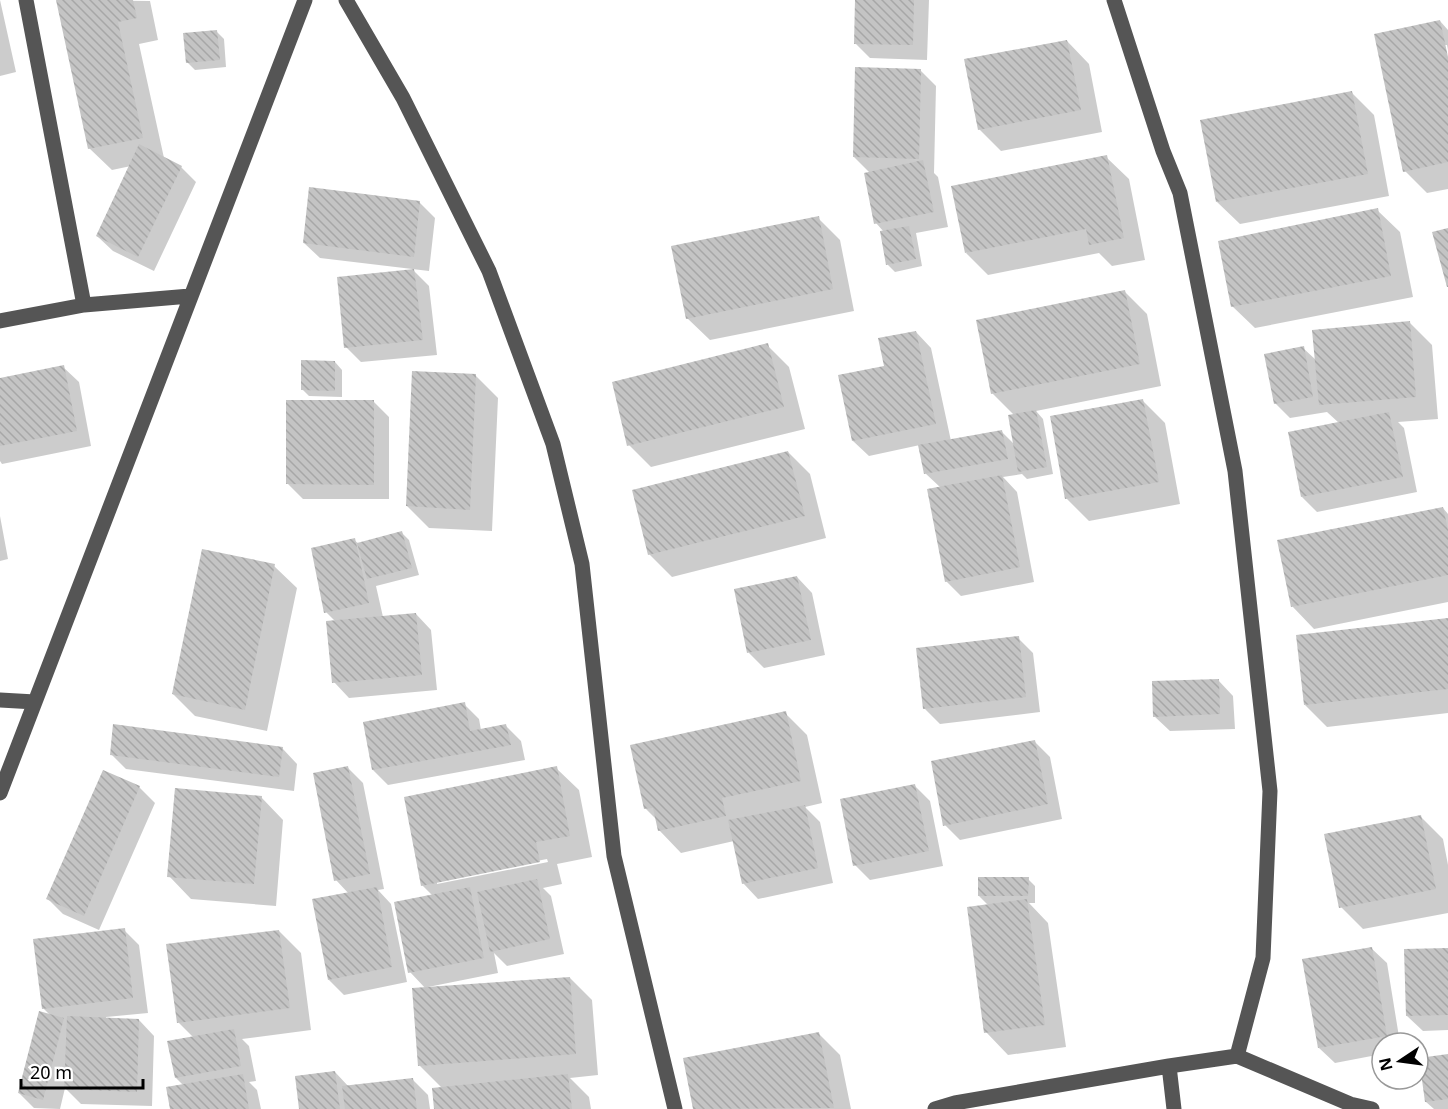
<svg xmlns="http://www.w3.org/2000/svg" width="1448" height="1109" font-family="'Noto Sans',sans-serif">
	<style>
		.shadow { fill: #0003; fill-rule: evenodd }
		.building { fill: url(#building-back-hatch) }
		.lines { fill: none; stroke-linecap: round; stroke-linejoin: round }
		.minor { stroke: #555; stroke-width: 15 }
	</style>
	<defs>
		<pattern id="building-back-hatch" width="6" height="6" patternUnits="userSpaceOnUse" patternTransform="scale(1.5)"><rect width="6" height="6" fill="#c4c4c4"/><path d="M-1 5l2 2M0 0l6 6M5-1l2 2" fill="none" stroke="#a7a7a7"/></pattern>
	</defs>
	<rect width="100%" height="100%" fill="#fff"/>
	<path class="shadow" d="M0,0L16,72L0,76Z
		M57,0L150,1L158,40L139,44L164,158L181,167L196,182L154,271L113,251L97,236L131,166L112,170L89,148Z
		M856,0H929L927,60L870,58L855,43Z
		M1440,21L1448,30V50L1447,45H1444L1448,65V189L1427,193L1405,171Z
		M216,31L224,39L226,67L195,70L187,62Z
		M1067,41L1089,64L1102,132L1001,151L979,129Z
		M920,70L936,86L934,173L938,177L948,227L916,233L922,266L895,272L887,264L884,232L876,223L870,173L854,157Z
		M1352,93L1374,115L1389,196L1240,224L1217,202Z
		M1106,157L1129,179L1145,260L1112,266L1099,253L988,275L966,253Z
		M419,202L435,218L429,271L320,258L304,243Z
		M1377,210L1400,232L1413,297L1255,328L1232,306Z
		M818,218L840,240L854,311L710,340L687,318Z
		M413,270L429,286L437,355L361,362L346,347Z
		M1125,292L1147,314L1161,386L1036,411L1043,419L1053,474L1027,479L1022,474L1003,477L1017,492L1034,582L961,596L946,581L941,488L925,473L920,445L869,456L853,441L885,367L916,332L931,348L951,441L1002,432L1015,445L1014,415L992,393Z
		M1410,323L1432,345L1438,419L1398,422L1404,428L1417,492L1317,512L1302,497L1339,423L1327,412L1290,418L1275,403L1303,348L1316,360Z
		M767,345L789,367L805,429L651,467L629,445Z
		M335,362L342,370V397L309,396L302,389Z
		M63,367L79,382L91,446L2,464L0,461V380Z
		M475,375L498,398L492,531L429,528L407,506Z
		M1143,401L1165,423L1180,504L1089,521L1067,499L1051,418Z
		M374,402L389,417V499H303L288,484Z
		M788,452L810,474L826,538L672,577L649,554Z
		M1443,508L1448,514V602L1314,629L1292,606Z
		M0,516L8,559L0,561Z
		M402,533L409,540L419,575L376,586L383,617L416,614L431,630L437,690L349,698L334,682L336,622L326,612L354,540L359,544Z
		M274,566L297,588L267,731L195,716L173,694Z
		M797,577L812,593L825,655L764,668L749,653L736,590Z
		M1448,620V713L1327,727L1305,705Z
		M1018,638L1033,653L1040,712L940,724L925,709Z
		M1218,680L1233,696L1235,729L1170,731L1154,716Z
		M464,704L479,719L481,730L506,726L521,741L525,760L388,785L373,770Z
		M785,713L807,735L822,803L805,807L820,822L833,883L758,899L743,883L734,841L681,853L659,830L657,820L646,809Z
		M1035,742L1050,757L1062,819L960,840L945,825Z
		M282,748L297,764L294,791L126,769L111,754Z
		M347,767L363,783L384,889L378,890L391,904L407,982L344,995L329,980L349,894L336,880Z
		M556,768L579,790L592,857L557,864L562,884L543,888L551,896L564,954L507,966L494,953L498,973L428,987L429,989L570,978L592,1000L598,1075L570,1078L589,1097L591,1109H436L443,1089L419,1065L426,989L410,972L433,896L422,885ZM547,859L548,862L437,884V881Z
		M915,786L930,801L943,866L870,880L855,865Z
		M139,787L155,803L99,930L63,914L48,899Z
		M261,797L283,820L276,906L191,899L169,876Z
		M1420,816L1443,839L1448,865V913L1363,929L1341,907Z
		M1028,879L1035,886V903H1029L1048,923L1066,1047L1008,1055L986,1032L989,906L979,896Z
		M124,930L139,945L148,1013L106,1017V1019L139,1020L154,1036L152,1106L81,1104L65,1088L60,1109L34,1108L19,1093L51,1016L43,1008Z
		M279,931L301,953L311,1030L242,1039L249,1046L256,1081L249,1082L257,1090L261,1109H172L184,1086L176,1078L194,1038L178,1022Z
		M1371,948L1387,963L1400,1043H1382V1054L1335,1063L1319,1048Z
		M1448,950V1030L1423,1031L1407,1016Z
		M818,1033L840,1055L851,1109H695L685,1059Z
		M1448,1056V1109H1434L1426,1102Z
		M335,1072L349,1087L412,1079L428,1095L430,1109H301Z"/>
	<path class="building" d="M56,0H133L137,18L118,22L143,138L88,149Z
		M855,0H914L913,45L854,44Z
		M1440,20L1448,57V162L1403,172L1374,34Z
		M217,30L220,60L186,63L183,33Z
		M1067,40L1081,110L978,130L964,59Z
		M855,67L921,69L919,159L853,157Z
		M1352,91L1368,174L1216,202L1200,120Z
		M139,144L182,166L138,257L96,236Z
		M1107,155L1124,238L1089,245L1086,229L965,253L951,186Z
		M923,160L934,212L874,224L864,173Z
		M309,187L420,201L414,257L303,243Z
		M1378,208L1391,276L1231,307L1218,241Z
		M819,216L833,289L686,319L671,246Z
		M909,226L916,259L886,265L880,231Z
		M1448,228V287H1447L1432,232Z
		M414,269L423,340L344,348L337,277Z
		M1125,290L1140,364L991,394L976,320Z
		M1410,321L1416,397L1319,405L1312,330Z
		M916,331L936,424L852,441L838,375L884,366L878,338Z
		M768,343L784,407L627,446L612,382Z
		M1304,346L1313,397L1274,404L1264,354Z
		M301,360L335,361V391L301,390Z
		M64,365L77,431L0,446V378Z
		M412,371L476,374L470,510L406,506Z
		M1143,399L1159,482L1065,499L1050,416Z
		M286,400H374V485L286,484Z
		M1036,410L1047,467L1018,472L1008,415Z
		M1389,412L1403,477L1301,497L1288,432Z
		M1002,430L1008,459L924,474L918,445Z
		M788,451L805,516L648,555L632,490Z
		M1002,475L1020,567L945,582L927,489Z
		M1443,507L1448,530V575L1291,607L1277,540Z
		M402,531L412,568L367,579L357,543Z
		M355,538L369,603L324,613L311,548Z
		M202,549L275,564L245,710L172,694Z
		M797,576L811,640L747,653L734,589Z
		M416,613L422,675L332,683L326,621Z
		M1448,618V689L1304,705L1296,635Z
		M1019,636L1026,697L923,709L916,648Z
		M1219,679L1220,714L1153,717L1152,681Z
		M465,702L470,731L506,724L511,745L372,770L363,722Z
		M786,711L801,781L722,798L726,816L658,831L653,808L644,809L630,745Z
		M113,724L283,747L279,777L110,755Z
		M1035,740L1048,804L943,826L931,761Z
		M348,766L370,874L334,881L313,773Z
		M557,766L570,836L536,842L540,862L421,886L404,797Z
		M103,770L140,786L84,916L46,899Z
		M915,784L929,851L853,866L840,799Z
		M175,788L262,796L254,884L167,877Z
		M805,805L818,868L742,884L728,820Z
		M1421,815L1436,889L1339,908L1324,834Z
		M978,877H1029L1028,896H978Z
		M537,879L550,939L490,952L477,892Z
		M377,887L392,967L328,980L312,899Z
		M470,887L484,958L408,973L394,902Z
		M1027,899L1045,1025L984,1033L967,907Z
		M125,928L133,998L42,1009L33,939Z
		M279,930L290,1008L177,1023L166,944Z
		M1372,947L1387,1036L1318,1048L1302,959Z
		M1448,948V1015L1406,1016L1404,949Z
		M570,977L576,1054L418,1066L412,988Z
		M39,1011L64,1018L43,1100L18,1093Z
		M67,1016L139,1019L137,1092L64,1089Z
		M234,1029L241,1066L175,1078L167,1041Z
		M819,1032L834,1108L693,1109L683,1058Z
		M1448,1054V1099L1425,1102L1419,1058Z
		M335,1071L340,1109H299L295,1076Z
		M243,1074L249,1109H170L166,1087Z
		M568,1074L572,1109H434L432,1088Z
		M413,1078L417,1109H345L342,1086Z"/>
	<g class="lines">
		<path class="minor" d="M26,0L84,305
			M346,0L403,98L489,271L553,444L582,564L614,856L675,1109
			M1114,0L1163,151L1180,193L1235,471L1270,791L1263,958L1237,1056
			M0,321L84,305L190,296
			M0,700L35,702
			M0,793L305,0
			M1169,1066L1174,1109
			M935,1109L955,1103L1169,1066L1237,1056L1350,1104L1372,1109"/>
	</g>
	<g transform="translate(1400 1061) rotate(257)"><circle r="28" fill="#ffffff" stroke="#999999" stroke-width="1.5"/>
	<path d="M0-4.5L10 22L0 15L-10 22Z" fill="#000000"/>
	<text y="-9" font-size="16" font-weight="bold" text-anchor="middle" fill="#000000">N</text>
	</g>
	<path d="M21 1079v9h122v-9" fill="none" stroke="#000000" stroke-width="3"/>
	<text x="30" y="1079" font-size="18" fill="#000000" stroke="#ffffff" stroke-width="4.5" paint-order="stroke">20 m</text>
</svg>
